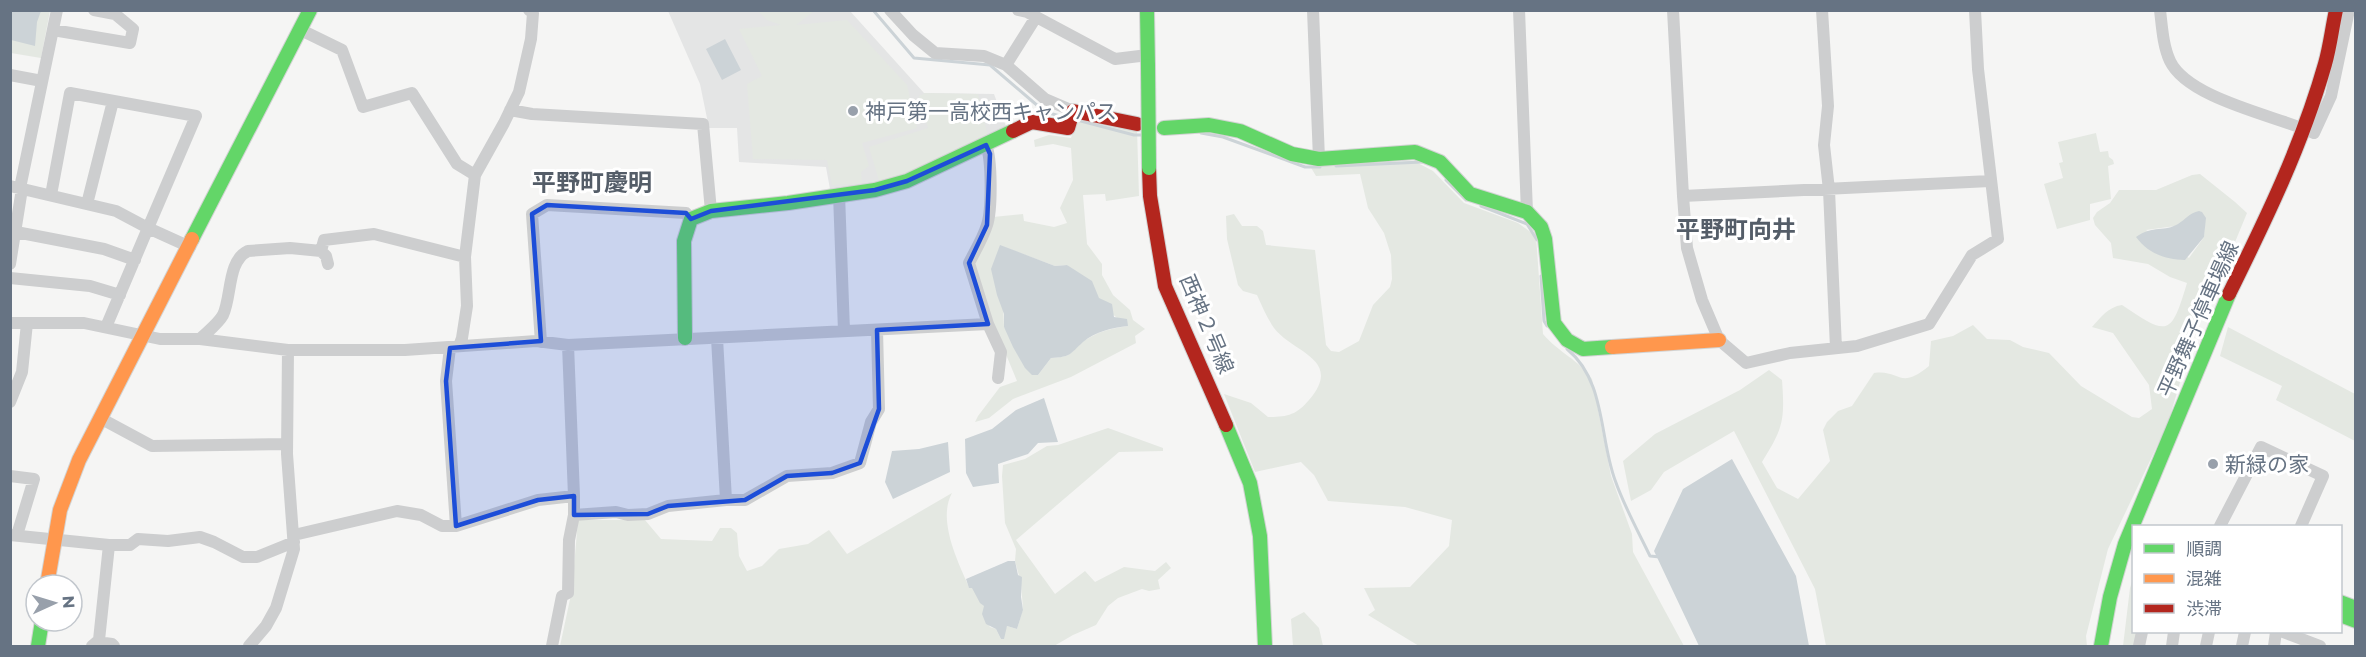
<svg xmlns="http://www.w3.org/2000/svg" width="2366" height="657" font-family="Montserrat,'Noto Sans JP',sans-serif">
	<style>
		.built { fill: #e4e5e5 }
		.green { fill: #e4e8e2; fill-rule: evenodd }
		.water { fill: #ccd3d7 }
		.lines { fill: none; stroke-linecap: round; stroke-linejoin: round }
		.stream { stroke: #ccd3d7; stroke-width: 3 }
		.fast-casing { stroke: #d2d3d3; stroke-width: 16 }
		.slow-casing { stroke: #d2d3d3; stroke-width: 16 }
		.jam-casing { stroke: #d2d3d3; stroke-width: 16 }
		.street { stroke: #cdcecf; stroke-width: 12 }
		.fast { stroke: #63d668; stroke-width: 14 }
		.slow { stroke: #ff974d; stroke-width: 14 }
		.jam { stroke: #b3261e; stroke-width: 14 }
		.fast-bridge-casing { stroke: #d2d3d3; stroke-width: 16; stroke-linecap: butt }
		.fast-bridge { stroke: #63d668; stroke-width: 14 }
		.marked { fill: #1d4ed8; fill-opacity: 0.2; stroke: #1d4ed8; stroke-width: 4.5; stroke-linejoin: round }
		.poi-dot { fill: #98a0ab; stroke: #fff; stroke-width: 2 }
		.labels { text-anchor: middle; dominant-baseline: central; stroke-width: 6; stroke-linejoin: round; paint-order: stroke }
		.poi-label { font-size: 21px; fill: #667383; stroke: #fff; text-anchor: start }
		.street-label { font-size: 21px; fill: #667383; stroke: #fff }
		.quarter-label { font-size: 24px; font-weight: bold; fill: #545d68; stroke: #fff }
	</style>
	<rect width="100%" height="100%" fill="#f5f5f4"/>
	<path class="built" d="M668,11H850L924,93L994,94L1007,129L880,184L830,189L826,167L739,162L737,128H709L700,84Z"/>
	<path class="green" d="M10,11H50L41,58L11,53Z
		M758,11H814L796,25L847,20L907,85L917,128L862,143L869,166L861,172L862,183L832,185L827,160L753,159L747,84L762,76L739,29L781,25L767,20Z
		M925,93L978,94L988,137L880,184L869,147L928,128L919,96Z
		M1077,118L1104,126L1137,129L1139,196L1106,201L1105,194L1083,195L1087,244L1102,264V275L1113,295L1130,310L1133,320L1145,329L1135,336L1136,343L1071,377L1013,399L989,418L975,422L978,416L1000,387L1017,381L995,328L973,263L993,217L1023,214L1024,221L1054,227L1067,223L1060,208L1073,180L1071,148L1053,144L1035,147L1034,140L1049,135L1071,138ZM1001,246L1055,266L1067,265C1086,285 1106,312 1128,326C1110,329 1103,330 1087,339C1070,349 1077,357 1051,358L1038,375L1004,327Z
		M2096,133L2100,152L2108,151L2109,157L2113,160L2114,164L2108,166L2111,199L2090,204V220L2057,229L2044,184L2063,178L2059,163L2063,162L2058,142Z
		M1414,161L1433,171L1464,203L1518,223L1536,236L1543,334C1558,352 1579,360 1592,379L1611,476L1632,534L1633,552L1684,646H1419L1368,615L1375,610L1364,588L1410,587L1449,546L1452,520L1405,507L1328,501L1314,475L1301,462L1255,472L1224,394L1251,403L1268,417C1288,417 1296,415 1309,400C1344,359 1293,353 1274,328C1267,318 1262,306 1257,295L1243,291L1238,285L1227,239L1226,216L1234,214L1242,226H1257L1263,231L1266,245L1315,250L1326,345L1331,351L1339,352L1359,341L1373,305L1390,287L1392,279L1391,255L1384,233L1368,208L1360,174L1316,176L1310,166Z
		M2200,174L2235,202L2247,213L2233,247L2225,277L2198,321L2168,423L2108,549L2086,636L2087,646H1826L1815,589L1734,431L1664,472L1651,490L1631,501L1623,461L1655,434L1740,390L1769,370L1782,380C1785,421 1783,428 1762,462L1777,488L1798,499L1830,461L1823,430L1827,422L1838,411L1852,406L1874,373C1900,369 1899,391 1929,366L1931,341L1953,336L1973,325L1987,339L2010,340L2023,347L2049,353L2081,386L2132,417L2139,418L2152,409L2149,385L2113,333L2092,327C2101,317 2108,307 2122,305C2168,336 2171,337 2187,283L2170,277L2148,264L2113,258L2111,243L2095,225L2093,218L2097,212L2110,203L2119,190H2156L2192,175ZM2205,222L2204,237L2189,258L2146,230Z
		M2228,327L2355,394V441L2276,400L2282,386L2220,356Z
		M1108,428L1163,448V451L1119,452L1016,540L1055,594L1085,571L1095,582L1124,567L1155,571L1166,562L1171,568L1158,580L1160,589L1149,591L1142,589L1118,598L1108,606L1096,625L1073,635L1054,646H560L572,590L578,520H645L661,539L712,541L720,528H731L737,533L739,556L747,571L762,566L779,549L808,544L829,530L847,554L952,493C937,520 958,562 969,587H972L984,606L985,619L990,627L996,629L1001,639L1007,626L1017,629L1023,609L1021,583L1015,561L1016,549L1005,523L1002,476L1003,465L1025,459L1047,446L1058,445Z
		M2133,579L2134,632H2138L2135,646H2123L2130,588Z
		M1304,612L1319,628L1323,646H1293L1291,619Z"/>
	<path class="water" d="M10,11H41L37,22L35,46L11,40Z
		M725,39L741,70L722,80L706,49Z
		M2199,211L2202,212L2206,218L2204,237L2185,260C2164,259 2149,254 2136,237C2153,225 2165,232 2178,224C2186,219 2189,213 2199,211Z
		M1000,245L1055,266L1067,265L1092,281L1099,298L1112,304L1114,317L1127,319L1128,326C1112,328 1096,331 1083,342C1070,354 1071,357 1051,358L1038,375H1032L1025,368L1013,347L1004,327V314L997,295L991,269Z
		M1044,398L1058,442L1038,443L1028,454L998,464L999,483L973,487L966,473L965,439L992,429L1016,410Z
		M948,442L950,472L893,499L885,482L892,451L919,449Z
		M1732,459L1796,576L1809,646H1699L1654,551L1683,489Z
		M1008,561H1015L1018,575L1022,577L1021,597L1023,610L1017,629L1007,626L1004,639H1001L996,629L986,624L982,614L984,606L980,603L972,588H969L966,579Z"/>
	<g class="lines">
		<path class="stream" d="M873,10L914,58L990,65L1045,112L1064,117
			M1077,120L1134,135H1143
			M1201,133L1223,137L1305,167H1320
			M1336,166L1422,162
			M1446,180L1466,200
			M1481,206L1527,224L1537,240
			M1541,276L1544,321L1547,326
			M1567,349C1606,381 1599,437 1615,480C1624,506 1638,531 1650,556L1660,557"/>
		<g class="fast-casing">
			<path id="fast" d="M1147,10L1148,66
				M1164,128L1209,125L1240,131L1292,154L1319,159L1415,152L1440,162L1470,194L1527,212L1541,227L1545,239L1554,323L1567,340L1583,349L1612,347
				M192,239L310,10
				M685,338L684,241L691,219L711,211L788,203L875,190L907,181L1013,131
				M1226,425L1250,483L1260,536L1265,646
				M2340,602L2356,608
				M2340,615L2356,621
				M38,646L42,621
				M2101,646L2110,597L2125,544L2229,294"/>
		</g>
		<g class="slow-casing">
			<path id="slow" d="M1612,347L1719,340
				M47,585L60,510L79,460L192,239"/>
		</g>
		<g class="jam-casing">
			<path id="jam" d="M1013,131L1032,122L1068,128L1073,111L1137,124
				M1149,168L1150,196L1165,286L1226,425
				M2229,294C2266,219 2302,145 2325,64C2330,47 2332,28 2336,10"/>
		</g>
		<path class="street" d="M890,10L913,35L935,53L984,56L1006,65L1045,99L1073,111
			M1018,10L1027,12L1115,59L1148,55
			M1313,10L1319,159
			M1519,10L1527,212
			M1673,10L1683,196
			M1822,10L1828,106L1824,145L1829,190L1836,348
			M1975,10L1978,69L1998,239L1972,255L1929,324L1857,346L1790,353L1746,363L1719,340L1702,300L1687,248L1683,196L1990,181
			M2160,10C2162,27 2163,46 2170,61C2188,99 2277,116 2314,133L2331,96L2349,10
			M53,30L130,43L133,29L115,14L94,10
			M301,30L342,50L363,107L412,93L457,164L475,175
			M1006,65L1036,17
			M10,75L42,81
			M510,110L532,114L703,124L711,211
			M986,145C992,159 992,210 987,225C983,238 975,251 969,263L988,324L1001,352L998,378
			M10,186L116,211L148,228L106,327
			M839,194L844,331
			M51,195L70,93L196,116L148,228L190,247
			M87,204L113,101
			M16,232L104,249L135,260
			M321,251L326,256L328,264
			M10,264L21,195L20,188L57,10
			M10,278L90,286L120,295
			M10,323H84L160,339H200L288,350H405L536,341L568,345L988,324
			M717,338L726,500H745L787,476L832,473L860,463L871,422L879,409L877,330
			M200,339C207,332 218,324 223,315C232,296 227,261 248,251L290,248L321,251L324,240L374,234L465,257
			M541,342L532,214L547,205L686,213L691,219
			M459,346L462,338L467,306L465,257L475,175L504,123L519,92L531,39L533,13L529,10
			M450,348L446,381L456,526
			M10,402L22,372L27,323
			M100,418L152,446L287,444
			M10,476L34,479L17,535
			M574,496V515L616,512L628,515L648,514L668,506L726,500
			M2220,526L2261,447L2323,476L2301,526
			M10,535L109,545L99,640L92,646
			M294,535L397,511L421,515L442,526H456L538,500L574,496L568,345
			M109,545H130L138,539L168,541L200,537L214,542L243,557H257L294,542
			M2283,632L2320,646
			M97,642L112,644L114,646
			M249,646L266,626L276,608L294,549L287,454L288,350
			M552,646L562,596L568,593L569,540L574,515
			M2139,646L2142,632
			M2172,646L2174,632
			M2206,646L2209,632
			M2242,646L2245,632
			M2274,646L2276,632"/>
		<use href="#fast" class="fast"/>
		<use href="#slow" class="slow"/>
		<use href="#jam" class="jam"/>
		<g class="fast-bridge-casing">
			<path id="fast-bridge" d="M1148,66L1149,168"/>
		</g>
		<use href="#fast-bridge" class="fast-bridge"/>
	</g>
	<path class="marked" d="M986,145L990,154L987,225L969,263L988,324L877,330L879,409L860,463L832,473L787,476L745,500L668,506L648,514L574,515V496L538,500L456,526L446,381L450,348L541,341L532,214L547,205L686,213L691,219L711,211L875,190L907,181Z"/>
	<g class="poi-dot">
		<circle cx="853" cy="111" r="6"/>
		<circle cx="2213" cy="464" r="6"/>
	</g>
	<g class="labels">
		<g class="poi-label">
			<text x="865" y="111">神戸第一高校西キャンパス</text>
			<text x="2225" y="464">新緑の家</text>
		</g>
		<g class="street-label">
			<text transform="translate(2198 319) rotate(-66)">平野舞子停車場線</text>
			<text transform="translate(1207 324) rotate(67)">西神２号線</text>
		</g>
		<g class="quarter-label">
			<text x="592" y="182">平野町慶明</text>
			<text x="1736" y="229">平野町向井</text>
		</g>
	</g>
	<rect width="2366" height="657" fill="none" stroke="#667383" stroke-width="24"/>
	<rect x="2132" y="525" width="210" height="108" fill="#ffffff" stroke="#c2c7cd" stroke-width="1.5"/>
	<rect x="2144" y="544" width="30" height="9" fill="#63d668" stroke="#c2c7cd" stroke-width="1.5"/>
	<text x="2186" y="555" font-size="18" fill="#667383">順調</text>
	<rect x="2144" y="574" width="30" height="9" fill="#ff974d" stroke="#c2c7cd" stroke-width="1.5"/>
	<text x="2186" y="585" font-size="18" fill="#667383">混雑</text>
	<rect x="2144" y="604" width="30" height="9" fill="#b3261e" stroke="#c2c7cd" stroke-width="1.5"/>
	<text x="2186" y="615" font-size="18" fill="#667383">渋滞</text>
	<g transform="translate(54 603) rotate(86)"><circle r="28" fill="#ffffff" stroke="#c2c7cd" stroke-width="1.5"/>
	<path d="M0-4.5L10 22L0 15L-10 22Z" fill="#98a0ab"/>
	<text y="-9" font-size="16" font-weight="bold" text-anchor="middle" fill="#667383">N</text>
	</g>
</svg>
